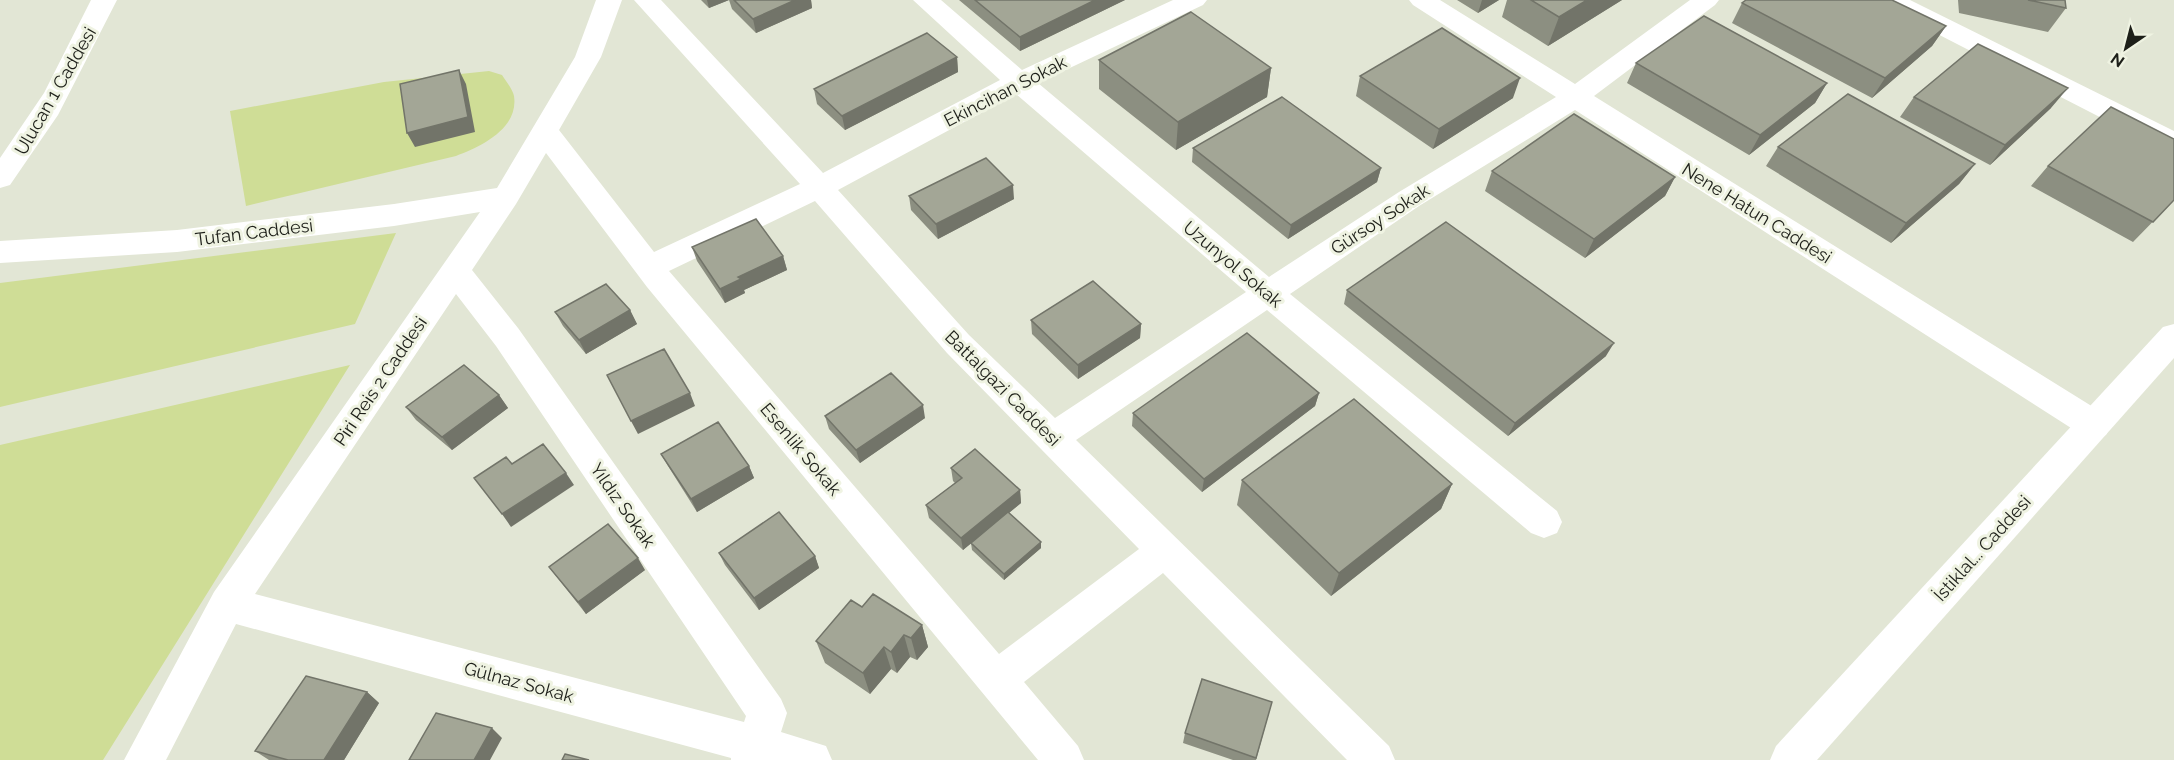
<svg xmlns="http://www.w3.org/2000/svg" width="2174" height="760" font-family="Raleway,sans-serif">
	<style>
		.green { fill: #cfdd96 }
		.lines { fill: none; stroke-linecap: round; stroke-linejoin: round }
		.street { fill: #fff; fill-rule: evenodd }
		.secondary { fill: #fff; fill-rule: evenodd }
		.wall { fill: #8c8f81 }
		.shaded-wall { fill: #727469 }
		.building { fill: #a3a696; stroke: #727469; stroke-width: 1.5 }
		.labels { text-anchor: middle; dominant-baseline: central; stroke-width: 6; stroke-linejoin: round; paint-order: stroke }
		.street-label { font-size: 18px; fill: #1d1f19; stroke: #eff3e2 }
	</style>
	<rect width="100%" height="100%" fill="#e2e6d5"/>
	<path class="green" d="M489,71L502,75C506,81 513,90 514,96C519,129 480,147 456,156L246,206L230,111L384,82Z
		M396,233L355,324L0,407V283Z
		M350,365L103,760H0V445Z"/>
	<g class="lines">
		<path class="street" d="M91,0H117L58,115L10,185L0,188V158L44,93Z
			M596,0H622L601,57L559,130L654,252L800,184L634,0H661L823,173L1000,80L913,0H941L1022,70L1173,0H1207L1203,5L1038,83L1269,277L1399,192L1556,97L1413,5L1409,0H1440L1575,84L1690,0H1719L1715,5L1594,96L2106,415L2111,425L2106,435L2094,439L2082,435L1575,110L1419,206L1290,294L1557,511L1562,522L1557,533L1544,538L1531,533L1267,310L1076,440L1389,746L1395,760H1347L1163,573L1024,682L1078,746L1084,760H1038L647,287L546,153L516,204L472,270L518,328L781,699L787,713L781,732L826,746L832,760H731V758L236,624L166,760H124L214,592L480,212L394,226L177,252L0,263V241L177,230L394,204L497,188L575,57ZM1016,94L1246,292L1055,418L969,335L838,190ZM815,201L947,353L1139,549L999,654L669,271ZM456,294L496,346L746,716L744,722L255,594Z
			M1877,0H1910L2174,131V153L2164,150L1881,5Z"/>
		<path class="secondary" d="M2174,324V358L1817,760H1770L1776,746L2163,327Z"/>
	</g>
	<path class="wall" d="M701,0H811L812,8L756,33L732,9L729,0L709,8Z
		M959,0H1125L1020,51Z
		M1457,0H1499L1478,13Z
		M1507,0H1622L1548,46L1502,17Z
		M1958,0H2065L2066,8L2048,32L1959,13Z
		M1742,3L1946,26L1932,46L1872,98L1732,23Z
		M957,57L958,72L845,130L817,104L814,89Z
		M1099,60L1271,68L1267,97L1176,150L1099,89Z
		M1636,63L1827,83L1815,103L1749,155L1627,83Z
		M1360,76L1513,98L1433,149L1356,96Z
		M1914,97L2051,108L1990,165L1900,117Z
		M1778,147L1975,164L1959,184L1891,243L1766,166Z
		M1193,148L1381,168L1377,182L1288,239L1192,162Z
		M2048,166L2174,200L2133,242L2031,186Z
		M1492,171L1675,177L1665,196L1585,258L1485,191Z
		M909,196L1014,199L938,239L911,210Z
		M692,247L783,256L787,270L744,290L745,293L725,303L697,261Z
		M1347,290L1606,356L1508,436L1344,304Z
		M630,310L637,324L586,354L563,326L555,312Z
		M1031,320L1141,324L1140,338L1078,379L1032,334Z
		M1319,393L1315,406L1202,492L1132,426L1133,413Z
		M499,395L508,408L452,450L416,420L406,407Z
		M825,416L925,418L860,463L829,429Z
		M661,454L749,466L754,478L697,512L668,466Z
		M951,468L1020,490L1021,503L1009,513L1041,548L1004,580L972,550L971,543L963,550L929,518L926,505L955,483L953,481Z
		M1242,480L1452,484L1441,509L1331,596L1237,505Z
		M719,553L815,556L819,568L759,610L725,565Z
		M549,567L645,570L586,614Z
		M862,607L922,625L928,647L917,660L910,657L897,673L891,669L870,694L825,663L816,641Z
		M367,692L379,703L344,760H269L255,751Z
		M1272,702L1256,760H1233L1183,743L1185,733Z"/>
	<path class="shaded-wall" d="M707,0H729L709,8Z
		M795,0H811L812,8L756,33L753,19Z
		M1095,0H1125L1020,51V37Z
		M1482,0H1499L1478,13Z
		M1587,0H1622L1548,46L1559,17Z
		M1946,26L1932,46L1872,98L1885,78Z
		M957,57L958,72L845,130L842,116Z
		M1271,68L1267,97L1176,150L1178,122Z
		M459,70L466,84L475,132L415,147L407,133Z
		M1520,78L1513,98L1433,149L1439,129Z
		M1827,83L1815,103L1749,155L1760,135Z
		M2068,88L2051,108L1990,165L2005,145Z
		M1975,164L1959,184L1891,243L1906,223Z
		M1381,168L1377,182L1288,239L1291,225Z
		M1675,177L1665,196L1585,258L1594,239Z
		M1013,185L1014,199L938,239L936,224Z
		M783,256L787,270L744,290L745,293L725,303L720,289L738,277Z
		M630,310L637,324L586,354L579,340Z
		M1141,324L1140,338L1078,379V365Z
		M1614,343L1606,356L1508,436L1515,423Z
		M690,393L695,406L638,434L631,421Z
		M1319,393L1315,406L1202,492L1204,479Z
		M499,395L508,408L452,450L442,437Z
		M923,405L925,418L860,463L856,450Z
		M749,466L754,478L697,512L691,499Z
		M566,473L574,485L511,527L502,514Z
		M1452,484L1441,509L1331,596L1339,573Z
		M1020,490L1021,503L963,550L961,538Z
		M1041,542V548L1004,580V574Z
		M815,556L819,568L759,610L754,598Z
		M638,558L645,570L586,614L578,602Z
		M922,625L928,647L917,660L911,638Z
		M904,635L910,657L897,673L891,652Z
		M884,647L891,669L870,694L863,673Z
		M367,692L379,703L344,760H324Z
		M492,728L502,738L490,760H474Z"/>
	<path class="building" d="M734,0H795L753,19Z
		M975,0H1095L1020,37Z
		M1531,0H1587L1559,17Z
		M1746,0H1892L1946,26L1885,78L1742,3Z
		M2028,0H2065L2066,8Z
		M1191,12L1271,68L1178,122L1099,60Z
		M1704,16L1827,83L1760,135L1636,63Z
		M1442,28L1520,78L1439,129L1360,76Z
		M927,33L957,57L842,116L814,89Z
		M1978,44L2068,88L2005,145L1914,97Z
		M459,70L468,117L407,133L400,84Z
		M1848,94L1975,164L1906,223L1778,147Z
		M1282,97L1381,168L1291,225L1193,148Z
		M2111,107L2174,139V200L2153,222L2048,166Z
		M1574,114L1675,177L1594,239L1492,171Z
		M986,158L1013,185L936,224L909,196Z
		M756,219L783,256L738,277L741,279L720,289L692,247Z
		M1446,222L1614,343L1515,423L1347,290Z
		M1093,281L1141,324L1078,365L1031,320Z
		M606,284L630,310L579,340L555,312Z
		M1247,333L1319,393L1204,479L1133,413Z
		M664,349L690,393L631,421L607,375Z
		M464,365L499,395L442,437L406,407Z
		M891,373L923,405L856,450L825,416Z
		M1354,399L1452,484L1339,573L1242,480Z
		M718,422L749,466L691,499L661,454Z
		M543,444L566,473L502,514L474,478L506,457L512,464Z
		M975,449L1020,490L961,538L926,505L962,478L951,468Z
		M779,512L815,556L754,598L719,553Z
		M1008,512L1041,542L1004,574L971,543Z
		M608,524L638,558L578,602L549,567Z
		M873,594L922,625L911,638L904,635L891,652L884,647L863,673L816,641L851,600L862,607Z
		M306,676L367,692L324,760H288L255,751Z
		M1202,679L1272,702L1256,758L1185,733Z
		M436,713L492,728L474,760H409Z
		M565,754L589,760H562Z"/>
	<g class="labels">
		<g class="street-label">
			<text transform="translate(55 91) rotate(-60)">Ulucan 1 Caddesi</text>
			<text transform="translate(1005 91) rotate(-27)">Ekincihan Sokak</text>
			<text transform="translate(1757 213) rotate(32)">Nene Hatun Caddesi</text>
			<text transform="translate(1380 219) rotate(-33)">Gürsoy Sokak</text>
			<text transform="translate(254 232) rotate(-7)">Tufan Caddesi</text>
			<text transform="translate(1233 264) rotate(40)">Uzunyol Sokak</text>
			<text transform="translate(380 381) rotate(-56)">Piri Reis 2 Caddesi</text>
			<text transform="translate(1003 388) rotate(45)">Battalgazi Caddesi</text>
			<text transform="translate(801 449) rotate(50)">Esenlik Sokak</text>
			<text transform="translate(623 505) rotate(55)">Yıldız Sokak</text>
			<text transform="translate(1982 548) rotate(-48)">İstiklal... Caddesi</text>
			<text transform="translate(519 682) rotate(15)">Gülnaz Sokak</text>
		</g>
	</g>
	<g transform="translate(2126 48) rotate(215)" stroke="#eff3e2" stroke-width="4.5" paint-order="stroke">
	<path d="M0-4.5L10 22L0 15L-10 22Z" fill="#1d1f19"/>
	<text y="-9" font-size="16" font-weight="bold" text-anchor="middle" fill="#1d1f19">N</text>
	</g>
</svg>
